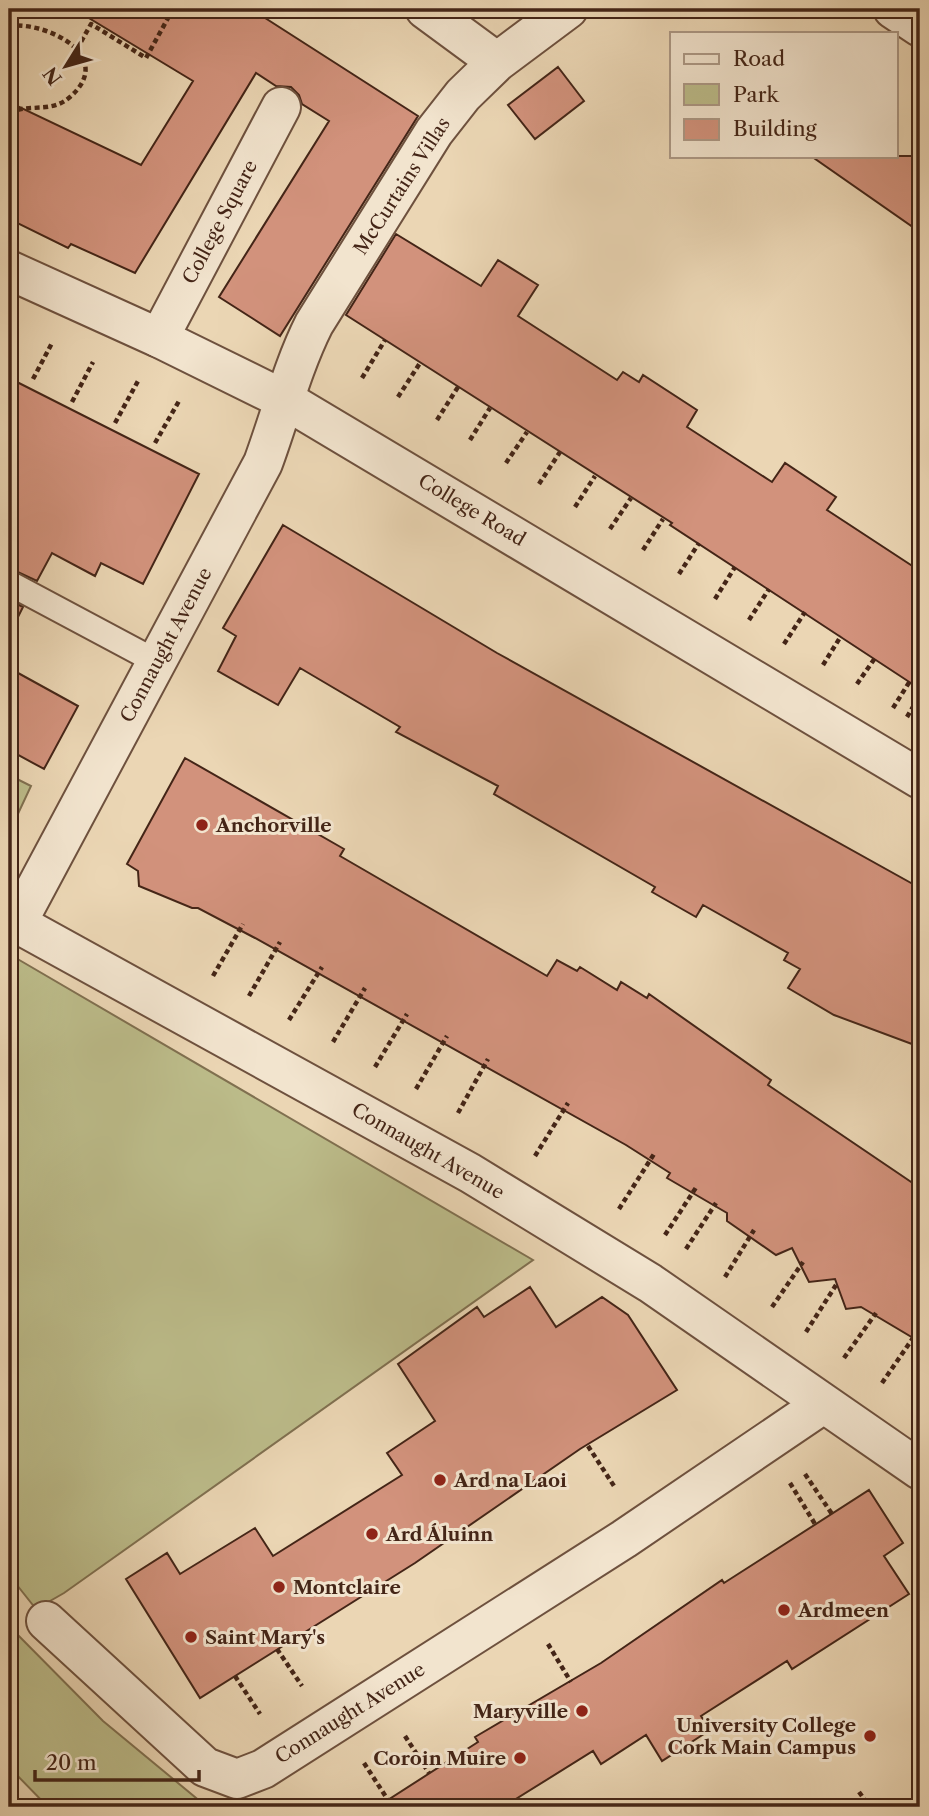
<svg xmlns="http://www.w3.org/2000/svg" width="929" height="1816" font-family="'Libre Caslon Text',serif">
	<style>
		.green { fill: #bcbc8a; stroke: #807050; stroke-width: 2 }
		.building { fill: #d2927c; stroke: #442517; stroke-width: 2 }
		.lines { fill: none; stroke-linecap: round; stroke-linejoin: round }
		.service-casing { stroke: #6e513e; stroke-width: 28 }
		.minor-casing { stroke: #6e513e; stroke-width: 42 }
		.tertiary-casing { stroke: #6e513e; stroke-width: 42 }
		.path { stroke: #442517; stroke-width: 4.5; stroke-dasharray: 5 3.5; stroke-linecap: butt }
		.service { stroke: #f2e4ce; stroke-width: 24 }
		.minor { stroke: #f2e4ce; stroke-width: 38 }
		.tertiary { stroke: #f2e4ce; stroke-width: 38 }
		.poi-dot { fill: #8f2418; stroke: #f2e4ce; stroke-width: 2.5 }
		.labels { text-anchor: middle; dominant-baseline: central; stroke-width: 6; stroke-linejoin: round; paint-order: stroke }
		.street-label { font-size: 19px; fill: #442517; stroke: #f2e4ce }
		.poi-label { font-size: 19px; font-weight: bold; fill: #442517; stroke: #f2e4ce; text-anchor: start }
	</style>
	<rect width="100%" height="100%" fill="#ebd6b4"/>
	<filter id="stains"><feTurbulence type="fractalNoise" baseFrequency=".00286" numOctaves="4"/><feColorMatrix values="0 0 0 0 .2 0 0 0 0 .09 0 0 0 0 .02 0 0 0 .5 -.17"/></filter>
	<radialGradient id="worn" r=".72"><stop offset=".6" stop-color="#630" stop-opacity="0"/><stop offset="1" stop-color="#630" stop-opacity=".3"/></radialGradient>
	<path class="green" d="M9,775L31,786L9,833Z
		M9,954L533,1260L64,1593L36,1609L9,1575Z
		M9,1626L103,1721L207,1807H48L9,1767Z"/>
	<path class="building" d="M74,9H251L418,116L280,336L219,297L329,121L302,104L299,95L291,87L276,86L256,73L135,273L71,244L68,248L9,219V102L141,165L193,81Z
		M558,67L584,101L535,139L508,105Z
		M811,156H920V232Z
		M396,234L481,286L498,260L538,285L518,316L617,380L623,372L639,382L643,375L697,410L687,427L772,482L785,463L836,497L827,510L920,571V689L670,525L672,523L346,315Z
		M9,378L199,474L143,584L101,563L95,576L52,553L37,581L9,568Z
		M283,525L497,653L920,888V1047L834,1015L788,988L800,969L784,960L788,953L703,905L696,917L652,892L655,887L494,794L498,786L396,732L400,727L300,668L278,705L218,671L236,636L223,628Z
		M9,600L23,607L9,635Z
		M9,668L78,706L44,769L9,750Z
		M185,758L344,849L340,856L547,976L557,960L577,971L580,967L617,990L621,982L647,998L649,994L771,1080L768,1085L920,1188V1342L861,1307L846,1309L835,1279L809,1282L792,1248L776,1255L727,1221V1213L667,1178L670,1173L626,1145L255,938L198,908H192L139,886L138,871L127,864Z
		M530,1287L556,1327L602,1297L628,1315L677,1390L580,1449L415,1563L200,1698L126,1579L167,1553L180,1574L255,1528L273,1556L402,1475L387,1453L435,1421L398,1364L477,1307L484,1317Z
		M869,1490L903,1543L884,1556L909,1594L792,1669L787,1661L701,1716L710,1730L662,1761L646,1735L601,1764L593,1751L503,1807H377L478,1742L475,1737L601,1663L722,1580L724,1583Z"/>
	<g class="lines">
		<g class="service-casing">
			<path id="service" d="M9,583L157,662"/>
		</g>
		<g class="minor-casing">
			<path id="minor" d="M425,9L497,62
				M893,9L920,27
				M159,338L281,107
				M9,919L470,1173L650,1283L920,1470
				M17,923L263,463C280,417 292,368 314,324L434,132L463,95L497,62L568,9
				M46,1621L205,1767L237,1779L263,1769L624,1539L823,1404"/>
		</g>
		<g class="tertiary-casing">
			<path id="tertiary" d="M9,270L159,338L287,401L920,779"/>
		</g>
		<path class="path" d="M9,26C46,21 117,56 70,97C51,114 28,103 9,113
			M77,49L91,24L146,58L173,9
			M362,378L385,340
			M33,379L52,343
			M398,397L420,363
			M72,402L93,362
			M437,420L458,387
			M115,423L138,381
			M470,440L490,408
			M155,443L179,401
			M506,463L527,432
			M539,484L560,452
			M575,507L595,476
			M610,529L631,498
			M643,550L663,519
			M679,574L699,543
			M715,599L735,567
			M749,620L769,589
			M784,644L805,612
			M823,665L841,636
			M857,684L875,658
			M893,708L910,681
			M907,717L920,695
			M213,976L243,924
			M249,996L280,942
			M289,1020L322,967
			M333,1042L365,988
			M375,1067L407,1014
			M416,1089L447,1036
			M458,1113L488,1059
			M535,1156L568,1103
			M619,1209L654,1154
			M665,1235L697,1186
			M686,1249L716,1203
			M725,1277L754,1230
			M772,1307L803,1262
			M806,1332L836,1285
			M844,1358L876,1313
			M882,1383L913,1338
			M588,1446L614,1486
			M805,1474L832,1514
			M790,1483L815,1524
			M548,1644L571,1682
			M277,1649L302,1686
			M235,1676L260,1714
			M405,1736L429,1773
			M364,1763L388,1800
			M859,1792L870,1807"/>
		<use href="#service" class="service"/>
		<use href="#minor" class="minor"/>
		<use href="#tertiary" class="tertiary"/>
	</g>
	<g class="poi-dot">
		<circle cx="202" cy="825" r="7"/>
		<circle cx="440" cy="1480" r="7"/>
		<circle cx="372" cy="1534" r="7"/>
		<circle cx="279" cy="1587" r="7"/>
		<circle cx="784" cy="1610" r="7"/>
		<circle cx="191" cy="1637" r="7"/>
		<circle cx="582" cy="1711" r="7"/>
		<circle cx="870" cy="1736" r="7"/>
		<circle cx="520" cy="1758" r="7"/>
	</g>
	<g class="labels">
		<g class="street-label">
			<text transform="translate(402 186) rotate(-57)">McCurtains Villas</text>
			<text transform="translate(220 222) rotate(-62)">College Square</text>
			<text transform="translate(472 510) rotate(31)">College Road</text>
			<text transform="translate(166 645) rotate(-62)">Connaught Avenue</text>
			<text transform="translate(428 1151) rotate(30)">Connaught Avenue</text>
			<text transform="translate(350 1713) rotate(-32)">Connaught Avenue</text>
		</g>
		<g class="poi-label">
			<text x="216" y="825">Anchorville</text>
			<text x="454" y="1480">Ard na Laoi</text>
			<text x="386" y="1534">Ard Áluinn</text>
			<text x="293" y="1587">Montclaire</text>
			<text x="798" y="1610">Ardmeen</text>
			<text x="205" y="1637">Saint Mary's</text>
			<text x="568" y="1711" text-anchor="end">Maryville</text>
			<text x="856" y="1725" text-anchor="end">University College<tspan x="856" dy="22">Cork Main Campus</tspan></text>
			<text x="506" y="1758" text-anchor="end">Coroin Muire</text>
		</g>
	</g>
	<rect width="929" height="1816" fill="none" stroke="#ebd6b4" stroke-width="35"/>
	<rect x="10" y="10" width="908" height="1795" fill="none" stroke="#442517" stroke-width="3.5"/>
	<rect x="18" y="18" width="894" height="1781" fill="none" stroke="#442517" stroke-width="2"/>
	<rect x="670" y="32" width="228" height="126" fill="#f2e4ce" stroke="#ac9885" stroke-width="2"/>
	<rect x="684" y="54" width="35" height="10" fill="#f2e4ce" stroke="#ac9885" stroke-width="2"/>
	<text x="733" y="66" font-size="21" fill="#442517">Road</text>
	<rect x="684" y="84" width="35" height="21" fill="#bcbc8a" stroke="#ac9885" stroke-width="2"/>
	<text x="733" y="102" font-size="21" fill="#442517">Park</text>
	<rect x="684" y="119" width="35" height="21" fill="#d2927c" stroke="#ac9885" stroke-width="2"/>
	<text x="733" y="136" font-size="21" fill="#442517">Building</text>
	<g transform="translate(66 66) rotate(233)" stroke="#f2e4ce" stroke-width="5" paint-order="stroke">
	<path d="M0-5L12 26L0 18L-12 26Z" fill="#442517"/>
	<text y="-10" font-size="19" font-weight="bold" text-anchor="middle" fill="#442517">N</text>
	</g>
	<path d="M35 1770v10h164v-10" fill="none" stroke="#442517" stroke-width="3.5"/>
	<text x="46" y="1770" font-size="21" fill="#442517" stroke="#f2e4ce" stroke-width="5" paint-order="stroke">20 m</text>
	<rect width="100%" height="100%" filter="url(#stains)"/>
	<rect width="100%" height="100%" fill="url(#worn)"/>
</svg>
